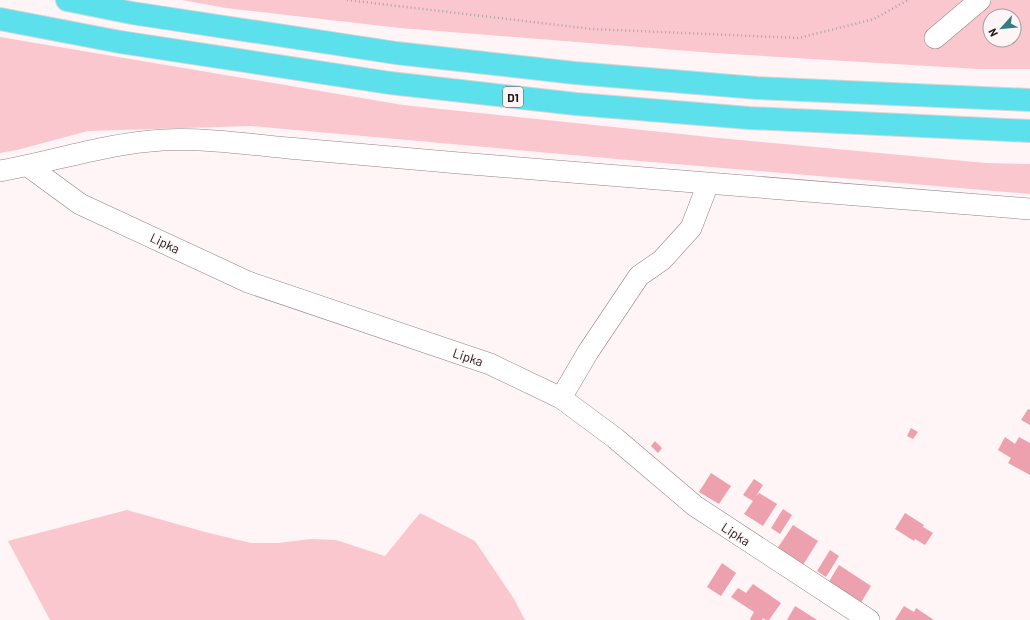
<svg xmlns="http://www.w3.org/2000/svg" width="1030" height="620" font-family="Barlow,sans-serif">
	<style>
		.green { fill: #fac7cf; fill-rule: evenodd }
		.building { fill: #eda0ae }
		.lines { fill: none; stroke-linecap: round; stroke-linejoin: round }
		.minor-casing { stroke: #908486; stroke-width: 22 }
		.highway-casing { stroke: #d6d6d6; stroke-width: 24 }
		.path { stroke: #aca4a5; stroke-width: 2.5; stroke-dasharray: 1 3; stroke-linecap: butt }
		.minor { stroke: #fff; stroke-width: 21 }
		.highway { stroke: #5ce0eb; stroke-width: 22 }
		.labels { text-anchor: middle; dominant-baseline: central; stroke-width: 3; stroke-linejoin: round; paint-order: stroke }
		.shield { fill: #fff5f6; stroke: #625b5c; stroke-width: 1 }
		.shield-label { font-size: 12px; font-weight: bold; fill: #1e191a }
		.street-label { font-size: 13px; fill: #1e191a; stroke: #fff5f6 }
	</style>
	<rect width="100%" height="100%" fill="#fff5f6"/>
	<path class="green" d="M182,0H1030V69H978L714,53L400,28L226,8ZM990,16H1014V40H990Z
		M0,37L403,105L719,138L986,163L1030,164V194L628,160L251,126L88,131L17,150L0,153Z
		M127,510L205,532L251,543H278L311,539L336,540L385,556L420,513L475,541L514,599L525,620H50L8,541Z"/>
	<path class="building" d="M1028,409L1030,410V425L1021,420Z
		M911,428L918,432L913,439L907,436Z
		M1005,437L1015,444L1019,437L1030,443V475L1008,463L1011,458L998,450Z
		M655,441L662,448L658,453L651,446Z
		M711,473L731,486L719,504L699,492Z
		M754,479L763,485L756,496L759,493L777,504L763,526L744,514L753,501L743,495Z
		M783,509L792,515L780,534L771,528Z
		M905,513L924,525L923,527L933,533L925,545L915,539L914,541L895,529Z
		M793,525L818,541L803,565L777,549Z
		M830,550L839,556L826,577L817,571Z
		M722,563L736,573L721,596L707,587Z
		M839,565L871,586L860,604L828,583Z
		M753,584L781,603L769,620H766L763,618L762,620H751L750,619L754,612L731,597L738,588L746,593Z
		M795,606L803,611L817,620H787Z
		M904,606L914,612L916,608L934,620H895Z"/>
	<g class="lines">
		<g class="minor-casing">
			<path id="minor" d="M935,38L980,0
				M28,166L80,204L248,282L490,364L561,398L615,438L695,506L869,620
				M0,171C55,161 108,143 163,140C204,138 248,144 288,148C345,153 402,158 459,163C649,179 840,193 1030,209
				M561,398L588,352L639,276L662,260L691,228L708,184"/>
		</g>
		<g class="highway-casing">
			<path id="highway" d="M67,0L132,13L396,53L575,73L757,88L1030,100
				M0,19L120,42L390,83L576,104L749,118L1030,131"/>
		</g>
		<path class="path" d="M347,0L592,29L799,38L874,19L908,0"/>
		<use href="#minor" class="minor"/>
		<use href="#highway" class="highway"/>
	</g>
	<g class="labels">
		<rect class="shield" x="503" y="87" width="20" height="20" rx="3"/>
		<g class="shield-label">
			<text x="513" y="97">D1</text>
		</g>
		<g class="street-label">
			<text transform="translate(165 243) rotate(25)">Lipka</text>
			<text transform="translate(468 357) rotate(19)">Lipka</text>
			<text transform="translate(736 534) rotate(33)">Lipka</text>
		</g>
	</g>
	<g transform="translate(1002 28) rotate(243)"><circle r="19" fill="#fff5f6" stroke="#a59d9e"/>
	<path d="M0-3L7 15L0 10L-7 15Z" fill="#337c82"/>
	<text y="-6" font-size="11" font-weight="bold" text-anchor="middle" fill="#1e191a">N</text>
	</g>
</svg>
